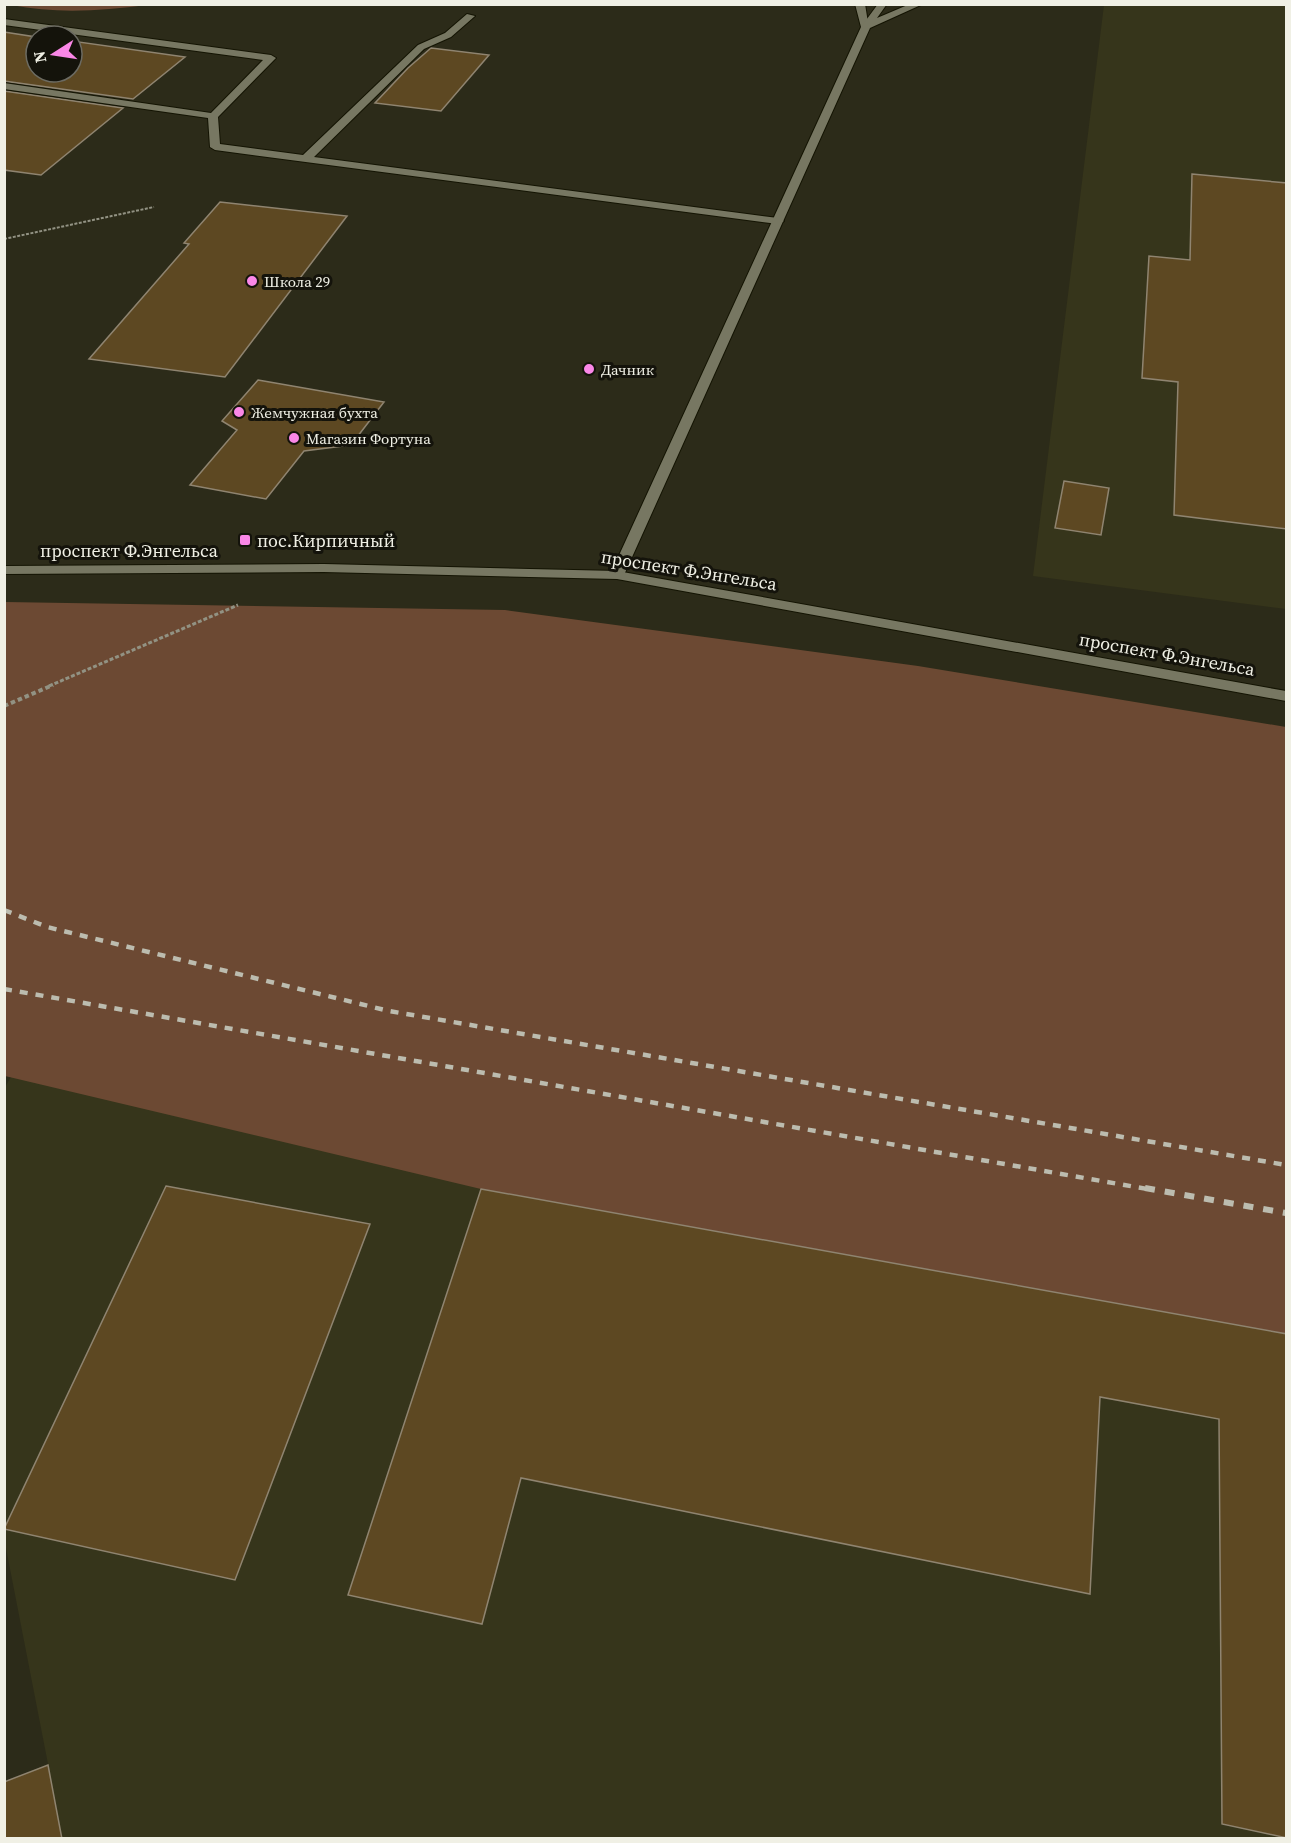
<svg xmlns="http://www.w3.org/2000/svg" width="1291" height="1843" font-family="'Source Serif 4',serif">
	<style>
		.built { fill: #36351b }
		.green { fill: #6c4933 }
		.building { fill: #5d4822; stroke: #8f8470; stroke-width: 1.5 }
		.lines { fill: none; stroke-linecap: round; stroke-linejoin: round }
		.service-casing { stroke: #141403; stroke-width: 2 }
		.minor-casing { stroke: #141403; stroke-width: 2 }
		.tertiary-casing { stroke: #141403; stroke-width: 2 }
		.path-far2 { stroke: #929283; stroke-width: 2; stroke-dasharray: 3 1.5; stroke-linecap: butt }
		.path-far1 { stroke: #929283; stroke-width: 3; stroke-dasharray: 4 2; stroke-linecap: butt }
		.path { stroke: #929283; stroke-width: 4; stroke-dasharray: 4.5 3; stroke-linecap: butt }
		.service { fill: #777762; fill-rule: evenodd }
		.minor { fill: #777762; fill-rule: evenodd }
		.tertiary { fill: #777762; fill-rule: evenodd }
		.rail-far1 { stroke: #bcbcaf; stroke-width: 4.5; stroke-dasharray: 8 8; stroke-linecap: butt }
		.rail { stroke: #bcbcaf; stroke-width: 6; stroke-dasharray: 10 10; stroke-linecap: butt }
		.poi-dot { fill: #fa87e7; stroke: #14130b; stroke-width: 2 }
		.labels { text-anchor: middle; dominant-baseline: central; stroke-width: 6; stroke-linejoin: round; paint-order: stroke }
		.far-poi-label { font-size: 15px; fill: #f0f0e5; stroke: #14130b; text-anchor: start }
		.poi-label { font-size: 18px; fill: #f0f0e5; stroke: #14130b; text-anchor: start }
		.street-label { font-size: 18px; fill: #f0f0e5; stroke: #14130b }
	</style>
	<rect width="100%" height="100%" fill="#2c2b19"/>
	<path class="built" d="M1104,5H1286V609L1033,576Z
		M22,1058L1286,1288V1838H5V1782L48,1764L4,1538V1089Z"/>
	<path class="green" d="M11,5V4L147,5C101,11 56,14 11,5Z
		M5,602L505,610L918,666L1286,727V1334L481,1189L5,1076Z"/>
	<path class="building" d="M4,32L36,37V72H72V41L185,57L133,99L4,81Z
		M431,48L489,55L441,111L375,103L408,68Z
		M4,91L123,108L41,175L4,170Z
		M1192,174L1287,183V529L1174,515L1178,382L1142,378L1149,256L1190,260Z
		M220,202L347,216L225,377L89,359L189,244L184,243Z
		M258,380L384,402L351,445L304,451L266,499L190,485L237,430L222,421Z
		M1064,481L1109,488L1101,535L1055,528Z
		M166,1186L370,1224L235,1580L4,1529Z
		M481,1189L1287,1334V1838L1222,1824L1219,1419L1100,1397L1090,1594L521,1478L482,1624L348,1595Z
		M48,1765L62,1839H4V1782Z"/>
	<g class="lines">
		<g class="service-casing">
			<path id="service" d="M855,4H865L869,29L861,27Z
				M467,14L475,16L451,37L424,49L314,157L778,218L784,221L778,224L215,150L210,147L208,118L4,89V83L211,113L263,60L4,25V19L271,55L276,58L274,60L218,117L220,144L303,155L418,45L445,33Z"/>
		</g>
		<g class="minor-casing">
			<path id="minor" d="M878,4H887L877,18L910,4H923L870,28L624,575L622,578H612L610,575L861,27Z"/>
		</g>
		<g class="tertiary-casing">
			<path id="tertiary" d="M324,564L617,571L1286,691V701L617,579L324,572L4,574V566Z"/>
		</g>
		<path class="path-far2" d="M4,239L154,207"/>
		<path class="path-far1" d="M49,686L238,605"/>
		<path class="path" d="M4,706L53,685"/>
		<use href="#service" class="service"/>
		<use href="#minor" class="minor"/>
		<use href="#tertiary" class="tertiary"/>
		<path class="rail-far1" d="M4,910L47,927L389,1011L1286,1165
			M4,989L1153,1190"/>
		<path class="rail" d="M1145,1188L1286,1213"/>
	</g>
	<g class="poi-dot">
		<circle cx="252" cy="281" r="6"/>
		<circle cx="589" cy="369" r="6"/>
		<circle cx="239" cy="412" r="6"/>
		<circle cx="294" cy="438" r="6"/>
		<rect x="239" y="534" width="12" height="12" rx="3"/>
	</g>
	<g class="labels">
		<g class="far-poi-label">
			<text x="264" y="281">Школа 29</text>
			<text x="601" y="369">Дачник</text>
			<text x="251" y="412">Жемчужная бухта</text>
			<text x="306" y="438">Магазин Фортуна</text>
		</g>
		<g class="poi-label">
			<text x="257" y="540">пос.Кирпичный</text>
		</g>
		<g class="street-label">
			<text x="129" y="550">проспект Ф.Энгельса</text>
			<text transform="translate(689 570) rotate(9)">проспект Ф.Энгельса</text>
			<text transform="translate(1167 654) rotate(10)">проспект Ф.Энгельса</text>
		</g>
	</g>
	<rect width="1291" height="1843" fill="none" stroke="#f0f0e5" stroke-width="12"/>
	<g transform="translate(54 54) rotate(258)"><circle r="28" fill="#14130b" stroke="#6c6b62" stroke-width="1.5"/>
	<path d="M0-4.5L10 22L0 15L-10 22Z" fill="#fa87e7"/>
	<text y="-9" font-size="16" font-weight="bold" text-anchor="middle" fill="#f0f0e5">N</text>
	</g>
</svg>
